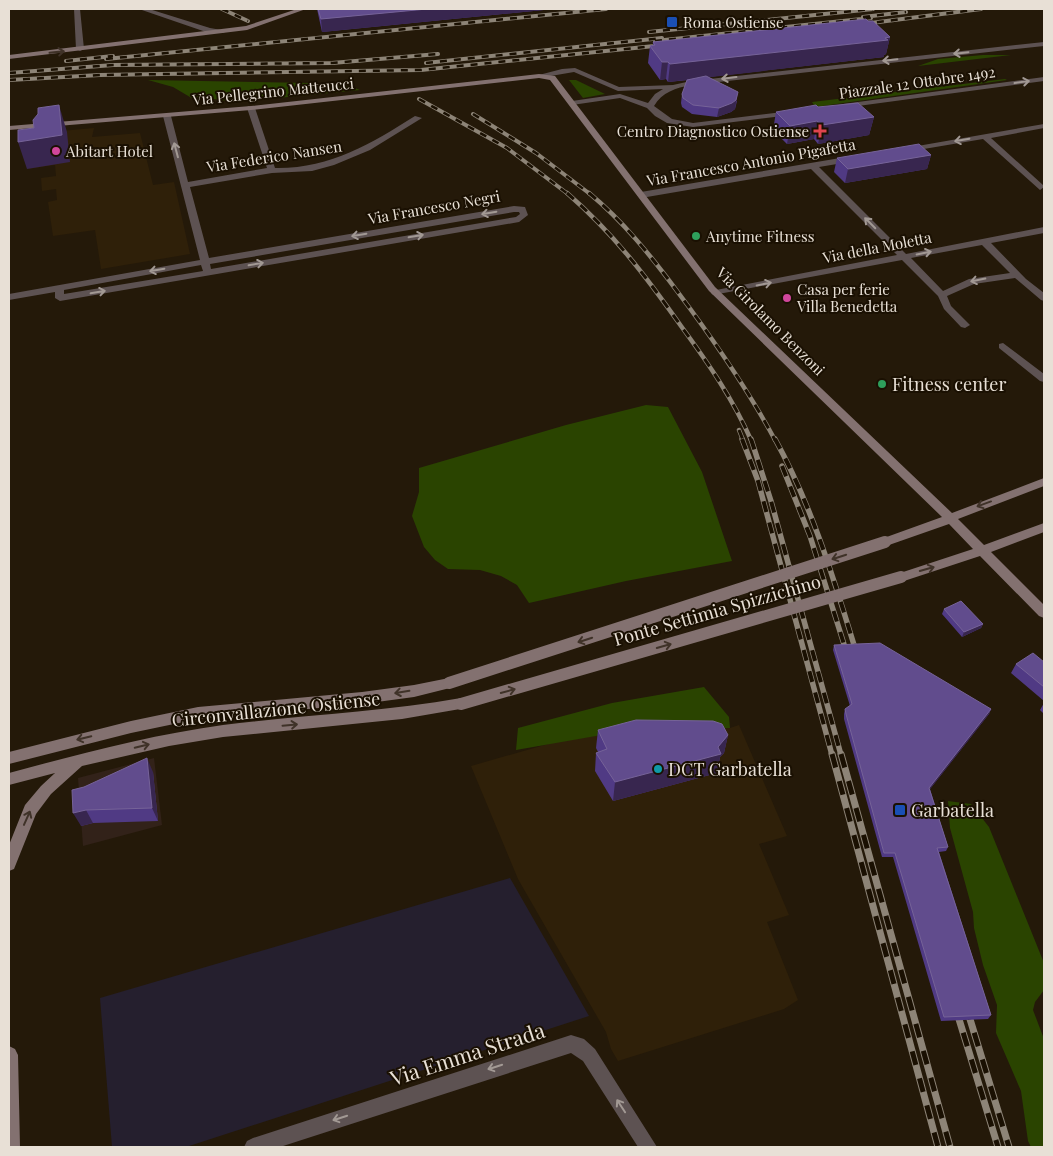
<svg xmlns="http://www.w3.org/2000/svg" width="1053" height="1156" font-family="'Playfair Display',serif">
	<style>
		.built { fill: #2f2009 }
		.industrial { fill: #322219 }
		.education { fill: #251f2e }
		.green { fill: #2a4400 }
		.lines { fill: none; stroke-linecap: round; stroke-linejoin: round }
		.street { fill: #5d5252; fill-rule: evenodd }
		.secondary { fill: #837170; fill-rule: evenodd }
		.rail-far3-casing { stroke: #8d8477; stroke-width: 4 }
		.rail-far2-casing { stroke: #8d8477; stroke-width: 4.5 }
		.rail-far1-casing { stroke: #8d8477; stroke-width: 5.5 }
		.rail-casing { stroke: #8d8477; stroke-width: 7 }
		.rail-far3 { stroke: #1a1002; stroke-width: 2.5; stroke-dasharray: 7; stroke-linecap: butt }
		.rail-far2 { stroke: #1a1002; stroke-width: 3; stroke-dasharray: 9; stroke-linecap: butt }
		.rail-far1 { stroke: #1a1002; stroke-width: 4; stroke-dasharray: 11; stroke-linecap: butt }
		.rail { stroke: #1a1002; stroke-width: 5; stroke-dasharray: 14; stroke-linecap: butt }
		.secondary-bridge { stroke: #837170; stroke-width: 12 }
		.wall { fill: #503a84 }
		.shaded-wall { fill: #38264f }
		.building { fill: #614c8d; stroke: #766398 }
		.oneway { stroke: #3f3228 }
		.oneway2 { stroke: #a29994 }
		.transit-dot { fill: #1a4fb4; stroke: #1a1002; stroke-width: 2 }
		.health-dot { fill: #e0444e; stroke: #1a1002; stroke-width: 2 }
		.hotel-dot { fill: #d1479c; stroke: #1a1002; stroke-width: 2 }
		.leisure-dot { fill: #2e9e5b; stroke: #1a1002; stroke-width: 2 }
		.culture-dot { fill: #0f9aa8; stroke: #1a1002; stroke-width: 2 }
		.labels { text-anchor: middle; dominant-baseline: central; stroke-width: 4; stroke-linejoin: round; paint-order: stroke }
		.far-poi-label { font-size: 15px; fill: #e8e0d6; stroke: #1a1002; text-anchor: start }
		.far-street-label { font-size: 15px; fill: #e8e0d6; stroke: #1a1002 }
		.poi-label { font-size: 18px; fill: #e8e0d6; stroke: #1a1002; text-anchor: start }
		.street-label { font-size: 18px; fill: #e8e0d6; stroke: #1a1002 }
		.near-street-label { font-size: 21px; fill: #e8e0d6; stroke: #1a1002 }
	</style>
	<rect width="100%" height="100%" fill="#241909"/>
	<path class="built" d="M94,128L92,137L140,133L153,185L174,182L190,254L101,269L95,230L53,236L48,202L57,200L56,189L42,191L41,178L56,176L55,165L27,169V134Z
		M739,725L787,836L759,844L789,915L767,922L798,1000L784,1009L618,1061L611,1049L606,1032L518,879L471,766L555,742L613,733L730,728Z"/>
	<path class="industrial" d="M154,758L162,825L83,846L78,778Z"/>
	<path class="education" d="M510,878L589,1016L186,1147H112L100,998Z"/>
	<path class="green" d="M983,55H1011L918,66L938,59Z
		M1005,79L1007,80L815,107L812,102Z
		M148,80L312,83C324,98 329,87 344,86C350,86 355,88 360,90L235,102L214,99L195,100L173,87Z
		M569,80H576L605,94L583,98Z
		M646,405L668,407L702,472L732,561L626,581L529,603L517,585L501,576L480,570L448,569L435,560L424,547L412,516L419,492V468L566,425Z
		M704,687L729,717L730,728L613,733L516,750L518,728L612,703Z
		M948,801L971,804L989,827L1044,963V990L1035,1002L1033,1010L1044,1039V1147H1031L1028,1141L1021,1091L996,1033L997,1005L983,965L974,928L973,912L950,828Z"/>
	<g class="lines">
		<path class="street" d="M74,9H80L84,49L80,51L76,49Z
			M139,9H149L210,28L227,31L223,33L206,32Z
			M1044,42V46L691,85C676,88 662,92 654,106L672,119L693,123L791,111L795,113L791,115L693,127L667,123L655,116L647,108L620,98L572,105L568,103L572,101L620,94L648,103L655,94L663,89L618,91L574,72L539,78L535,76L562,69L575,68L619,87L673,85L691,81Z
			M1044,77V81L843,108L839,106L843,104Z
			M248,106L255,108L275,168C329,169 371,144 415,116L422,118L370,150L334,165L312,171L272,173L190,187L209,258L514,206L525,207L528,215L519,222L60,301L55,298V292L9,300V294L200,260L163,116L167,114L171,116L188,182L267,168L247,108ZM514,212H519L520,214L516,217L211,269L210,264ZM201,265L203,271L64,294V290Z
			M1044,124V128L991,138L1043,185L1044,187L1040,190L983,139L906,152L902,150L906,148Z
			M852,156L856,159L855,161L819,167L906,254L1044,227V233L991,243L1026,279L1044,293V301L1041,300L1015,278L974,284L947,296L951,306L970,325L965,328L961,327L944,309L938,296L902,260L713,295L711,293L716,290L897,255L811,169L641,198L637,195L641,192ZM982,245L1010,273L969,279L943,291L911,258Z
			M1003,343L1044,374V382L1040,381L999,348V344Z
			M571,1035L584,1039L595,1049L657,1147H638L583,1061L571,1053L280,1147H244L247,1141L253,1138Z"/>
		<path class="secondary" d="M297,9H306L247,30L9,59V55L246,26Z
			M539,74L555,76L715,287L952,513L1044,478V486L958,519L984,545L1044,523V532L991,552L1044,605V618L1039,616L980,556L901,582L897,580L895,577L897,574L973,549L949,524L889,545H881L879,542L881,539L942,517L709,291L550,80L539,78L251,110L9,130V126L251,106Z
			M449,678L454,679L456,683L454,687L414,697L362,704L198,719L131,733L9,764V752L131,721L198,707L362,692L414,685Z
			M461,698L466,700L468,704L466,708L402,719L223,737L169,746L82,766L51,794L36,814L14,869L9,871V845L25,805L41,786L55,773L9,785V773C79,754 151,735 223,725C303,715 382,712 461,698Z
			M9,1046L15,1049L18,1055L20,1147H9Z"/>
		<g class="rail-far3-casing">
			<path id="rail-far3" d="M222,9L248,21
				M863,17L906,12
				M863,24L981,9
				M649,32L873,9
				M655,41L871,18
				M106,59L606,9
				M66,61L113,56
				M426,63L662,38
				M9,73L113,65L332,63L438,54
				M9,80L100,75L421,70L664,45
				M419,99L507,148L568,194
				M473,114L536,153L590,194"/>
		</g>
		<g class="rail-far2-casing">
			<path id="rail-far2" d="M567,193C614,234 645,275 681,326C708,363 733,399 751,440
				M589,193C623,221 651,256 677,291C713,339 747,388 775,440
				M739,430L743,440"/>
		</g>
		<g class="rail-far1-casing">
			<path id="rail-far1" d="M742,439L758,481L832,755
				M751,439L771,501L841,755
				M775,439C813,508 835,583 858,658
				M782,466L810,536L848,657"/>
		</g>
		<g class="rail-casing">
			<path id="rail" d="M832,754L938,1147
				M841,754L950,1147
				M955,1006L998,1147
				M966,1006L1009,1147"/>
		</g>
		<use href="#rail-far3" class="rail-far3"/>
		<use href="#rail-far2" class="rail-far2"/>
		<use href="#rail-far1" class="rail-far1"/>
		<use href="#rail" class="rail"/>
		<path class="secondary-bridge" d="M449,683L885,542
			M461,704L901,577"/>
	</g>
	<path class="wall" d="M317,9H554L322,32Z
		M868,21L890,37L886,54L884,55V57L708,77L737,101L735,109L731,112L717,117L692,114L682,107L681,103L682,94L688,80L668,82L666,79L660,80L648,63L650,46L653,45V42Z
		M818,107L874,117L869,135L818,144L814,139L787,144L773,130L776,112Z
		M931,155L927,169L845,183L834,172L837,158Z
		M944,609L983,624L981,628L962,637L942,614Z
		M834,645L991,709L989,714L930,789L948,847L946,851L939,852L991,1015L988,1019L941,1021L893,857H882L844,719V714L845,709L850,706L833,650Z
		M1044,662V701L1011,673L1016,664Z
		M1044,703V714L1040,710Z
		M598,730L728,735L724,753L720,757L717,773L613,801L595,771L596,753L598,752L596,748Z
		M153,772L158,821L93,823L81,826L84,787Z"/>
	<path class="shaded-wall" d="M427,9H554L322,32L321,19Z
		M890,37L886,54L884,55V57L668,82L670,64Z
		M662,62H668L666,79L660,80Z
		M738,92L735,109L731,112L717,117L719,108Z
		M59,105L67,132L70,162L27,169L18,142Z
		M874,117L869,135L818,144L822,125Z
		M817,121L814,139L787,144L790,126Z
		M931,155L927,169L845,183L848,169Z
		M983,624L981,628L962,637L964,632Z
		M991,709L989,714L927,793L929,788Z
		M728,735L724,753L720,757L717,773L613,801L615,782L718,747Z
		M147,758L153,772L158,821L152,808Z
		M86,810L93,823L81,826L73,813Z"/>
	<path class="building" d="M318,9H427L321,19Z
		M866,19L868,21H873L890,37L885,38L888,40L670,64L668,62H662L650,46L655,45L653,42Z
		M706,76L738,92L736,100L732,103L719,108L693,105L683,98L682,94L687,80Z
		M858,103L874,117L822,125L817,121L790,126L776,112L816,105L818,107Z
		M59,105L62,135L18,142V130L34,128L33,120L38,114V108Z
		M919,144L931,155L848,169L837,158Z
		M961,601L983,624L964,632L944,609Z
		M880,643L991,709L929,788L948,847L937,848L991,1015L944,1017L895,853H884L846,714L845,709L852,704L834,645Z
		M1033,653L1044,662V687L1016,664Z
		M636,720L713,721L722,724L728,735L718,747L721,754L615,782L596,753L607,749L598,730Z
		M147,758L152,808L86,810L73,813L72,790L84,787Z"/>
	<defs><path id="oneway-shaft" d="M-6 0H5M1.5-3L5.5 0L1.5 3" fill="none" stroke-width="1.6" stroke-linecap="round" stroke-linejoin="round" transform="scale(1.25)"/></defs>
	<g class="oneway">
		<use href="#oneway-shaft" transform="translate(57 52) rotate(-6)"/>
		<use href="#oneway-shaft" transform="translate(984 504) rotate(160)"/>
		<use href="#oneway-shaft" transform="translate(839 557) rotate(162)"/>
		<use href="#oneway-shaft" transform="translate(927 569) rotate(-16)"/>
		<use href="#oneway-shaft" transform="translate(585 640) rotate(162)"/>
		<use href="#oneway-shaft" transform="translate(664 646) rotate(-16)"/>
		<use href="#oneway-shaft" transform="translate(508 691) rotate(-16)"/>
		<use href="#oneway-shaft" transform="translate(402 692) rotate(171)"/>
		<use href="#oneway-shaft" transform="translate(290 725) rotate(-5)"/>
		<use href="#oneway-shaft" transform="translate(84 738) rotate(166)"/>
		<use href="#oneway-shaft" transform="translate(142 746) rotate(-14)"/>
		<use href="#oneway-shaft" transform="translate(27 818) rotate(-66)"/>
	</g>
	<g class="oneway2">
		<use href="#oneway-shaft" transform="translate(961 53) rotate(174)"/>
		<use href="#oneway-shaft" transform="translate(890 60) rotate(174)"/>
		<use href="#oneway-shaft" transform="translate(729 78) rotate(173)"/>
		<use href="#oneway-shaft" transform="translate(1022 82) rotate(-8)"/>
		<use href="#oneway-shaft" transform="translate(962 140) rotate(170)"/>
		<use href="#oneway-shaft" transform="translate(176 150) rotate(-105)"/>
		<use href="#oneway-shaft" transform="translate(489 213) rotate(170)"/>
		<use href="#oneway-shaft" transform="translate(870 223) rotate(-135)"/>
		<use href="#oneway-shaft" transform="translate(359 235) rotate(170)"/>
		<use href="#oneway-shaft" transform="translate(416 236) rotate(-10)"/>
		<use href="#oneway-shaft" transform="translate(924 253) rotate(-12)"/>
		<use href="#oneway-shaft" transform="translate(256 264) rotate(-10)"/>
		<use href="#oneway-shaft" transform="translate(157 270) rotate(170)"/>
		<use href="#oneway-shaft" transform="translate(978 280) rotate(169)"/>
		<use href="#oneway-shaft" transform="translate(764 284) rotate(-11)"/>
		<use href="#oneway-shaft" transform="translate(98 292) rotate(-10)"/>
		<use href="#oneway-shaft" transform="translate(495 1067) rotate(162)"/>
		<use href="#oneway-shaft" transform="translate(621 1106) rotate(-123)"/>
		<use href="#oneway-shaft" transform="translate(340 1118) rotate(162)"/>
	</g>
	<g class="transit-dot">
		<rect x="666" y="16" width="12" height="12" rx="2.5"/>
		<rect x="894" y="804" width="12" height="12" rx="2.5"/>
	</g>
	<path class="health-dot" d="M817.5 123.5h5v5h5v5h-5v5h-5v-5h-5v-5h5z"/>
	<g class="hotel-dot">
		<circle cx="56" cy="151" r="5"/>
		<circle cx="787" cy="298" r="5"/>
	</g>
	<g class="leisure-dot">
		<circle cx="696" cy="236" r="5"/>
		<circle cx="882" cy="384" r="5"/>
	</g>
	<circle class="culture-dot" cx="658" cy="769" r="5"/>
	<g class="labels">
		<g class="far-poi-label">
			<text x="683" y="22">Roma Ostiense</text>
			<text x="809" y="131" text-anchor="end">Centro Diagnostico Ostiense</text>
			<text x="66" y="151">Abitart Hotel</text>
			<text x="706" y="236">Anytime Fitness</text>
			<text x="797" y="289">Casa per ferie<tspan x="797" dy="17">Villa Benedetta</tspan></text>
		</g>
		<g class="far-street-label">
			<text transform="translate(917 82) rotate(-8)">Piazzale 12 Ottobre 1492</text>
			<text transform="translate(273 91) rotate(-6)">Via Pellegrino Matteucci</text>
			<text transform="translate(274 156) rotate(-9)">Via Federico Nansen</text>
			<text transform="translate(751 162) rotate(-10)">Via Francesco Antonio Pigafetta</text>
			<text transform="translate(434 207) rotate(-10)">Via Francesco Negri</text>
			<text transform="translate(877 247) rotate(-11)">Via della Moletta</text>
			<text transform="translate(771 321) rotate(45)">Via Girolamo Benzoni</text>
		</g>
		<g class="poi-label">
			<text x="892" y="384">Fitness center</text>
			<text x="668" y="769">DCT Garbatella</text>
			<text x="911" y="810">Garbatella</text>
		</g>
		<g class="street-label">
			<text transform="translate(717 610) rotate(-16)">Ponte Settimia Spizzichino</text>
			<text transform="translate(276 709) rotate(-6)">Circonvallazione Ostiense</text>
		</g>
		<g class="near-street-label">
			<text transform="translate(467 1053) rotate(-18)">Via Emma Strada</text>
		</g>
	</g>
	<rect width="1053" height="1156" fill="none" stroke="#e8e0d6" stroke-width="20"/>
</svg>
